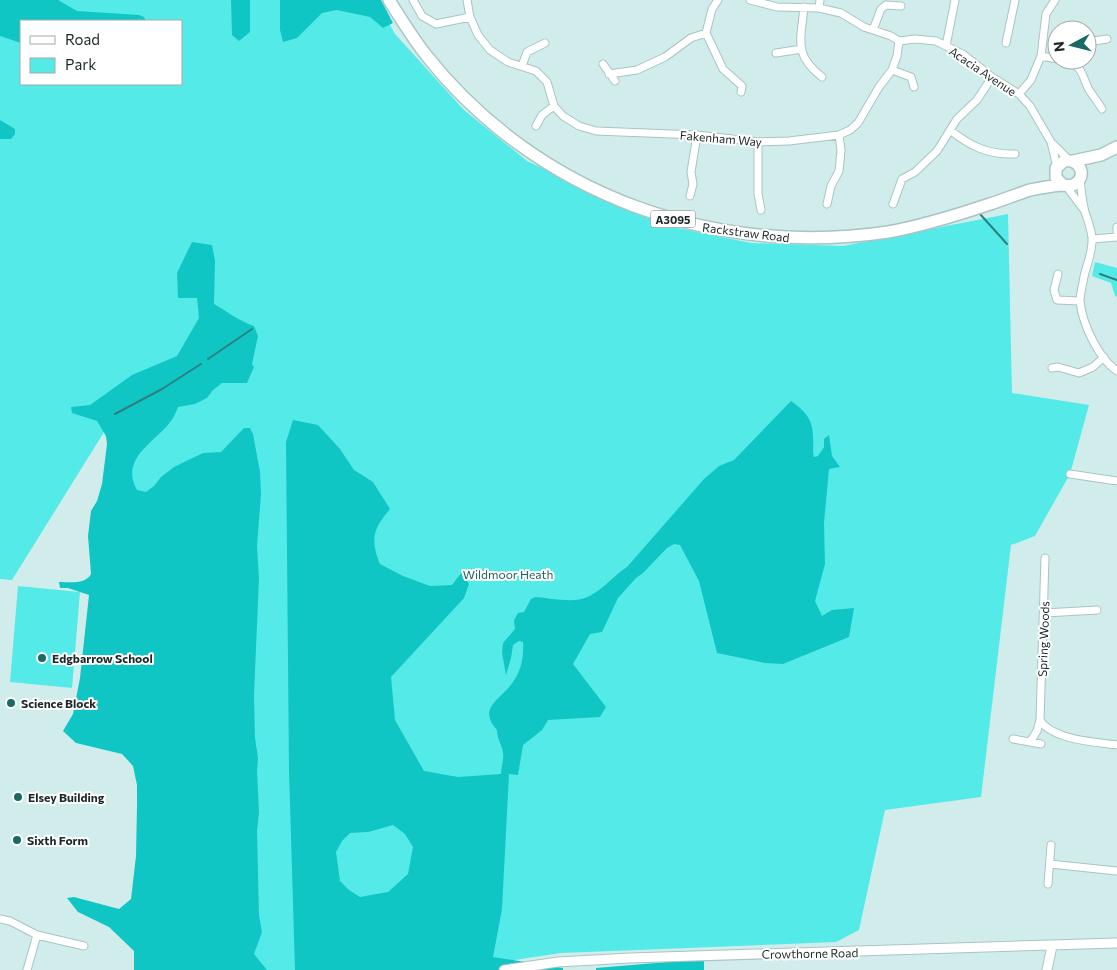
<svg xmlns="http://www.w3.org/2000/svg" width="1117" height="970" font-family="Commissioner,sans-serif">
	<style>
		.green { fill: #54eae8; fill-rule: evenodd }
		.forest { fill: #10c6c4; fill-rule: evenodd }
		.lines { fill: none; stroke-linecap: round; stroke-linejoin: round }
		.stream { stroke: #2c8180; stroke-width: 2 }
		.minor-casing { stroke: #a8c4c3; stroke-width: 9 }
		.tertiary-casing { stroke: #a8c4c3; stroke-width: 11 }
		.primary-casing { stroke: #a8c4c3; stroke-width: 14 }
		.minor { stroke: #fff; stroke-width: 7 }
		.tertiary { stroke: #fff; stroke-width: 9 }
		.primary { stroke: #fff; stroke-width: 11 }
		.poi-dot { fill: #1b6867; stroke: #fff; stroke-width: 2 }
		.labels { text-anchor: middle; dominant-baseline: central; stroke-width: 4; stroke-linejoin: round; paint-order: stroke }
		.shield { fill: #fff; stroke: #606868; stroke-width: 1 }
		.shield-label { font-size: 11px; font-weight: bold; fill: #1c2727 }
		.street-label { font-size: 12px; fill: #1c2727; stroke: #fff }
		.park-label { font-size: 12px; fill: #1e5c5b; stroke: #fff }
		.poi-label { font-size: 12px; font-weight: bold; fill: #1c2727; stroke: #fff; text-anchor: start }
	</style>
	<rect width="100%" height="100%" fill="#d0edec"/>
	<path class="green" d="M0,0H376L395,34L464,110L527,161L663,225L751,243L843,246L1008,214L1012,393L1089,405L1070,474L1035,536L1011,545L981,797L885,810L859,930L836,942L561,953L449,970H134L151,791L114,416L12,580L0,579ZM21,21H181V84H21Z
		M1095,262L1117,268V297L1115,296L1111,283L1092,276Z
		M18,586L80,592L72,688L10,682Z"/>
	<path class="forest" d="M0,0H58L77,11L139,15L144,17L146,21H21V43L0,36Z
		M231,0H250V32L239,41L232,35Z
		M280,0H381L393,23L383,28L370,17L337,10L322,13L297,38L283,42L280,30Z
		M0,120L15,129V134L11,139H0Z
		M192,242L212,245L215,261L214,304C228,312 239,321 254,326L258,336L252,364L254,367L247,383H222L213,390L207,398L195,404L178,407C176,412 174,417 171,421C156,442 119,458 137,490L146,492L154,486L161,477L174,467L203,453L221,452L244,428H250L253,434L260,472L261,494L257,546L259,578L254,695L255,738L258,758L257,771L259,812L257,831L259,915L262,932L254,954L267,970H134V951L109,927L78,912L67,898L74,897L119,909L131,899L136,856L137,805V785L133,766L122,754L76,743L63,731L73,714L80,678L89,595L68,588H60L59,582C70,582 85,585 91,574L88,536L91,511L97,501L102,484L107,444L106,436L97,421L72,413L71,407L90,405L132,375L177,356L199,318L197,298H178L177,273Z
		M791,401C805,411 813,419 813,437C814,444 812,450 814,457L818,456L824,447V439L829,435L832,456L840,467L829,469L824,523L825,564L815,601L822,616L832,610L854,608L849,637L783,664L765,663L717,653L699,581L680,545L674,544L667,548L643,573L636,578L618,598L602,632L590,634L573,664L606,707L600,717L548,720L542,730L523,745L518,775L509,774L502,909L493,957L563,968V970H295L289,770L286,442L293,420L318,425L340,449L354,470L373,482L390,509C373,529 370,539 380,564L403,576L430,586L452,585L462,572L469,584L464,598L391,677L395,720L424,771L458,777L501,774C501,767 504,760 503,753C502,744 497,740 497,730C478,709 498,701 510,686C521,673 524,658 523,642L519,641L513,645L511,658L506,675L502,653L503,643L515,629L514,620L518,613L524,612L531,599L535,597C548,598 562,601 575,600C596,599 610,578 627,567L704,479L719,466L734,460ZM393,825L405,834L413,847L408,874L388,892L360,897L349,890L340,881L336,852L342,841L350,833L368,832Z
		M704,959V970H596V968Z"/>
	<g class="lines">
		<path class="stream" d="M980,214L1007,244
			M1100,274L1117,280
			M208,359L252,329
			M115,414L162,389L201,364"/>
		<g class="minor-casing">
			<path id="minor" d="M413,0L422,16L436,24L470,17
				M467,0L470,17L478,35L490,50L508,62L536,71L547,82L554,106L563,116L579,126L596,131L697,135L758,142L789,141L839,135L850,130L858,123L879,87L892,70L897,56L899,41
				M718,0L712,9L706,33L723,69L742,86L741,92
				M750,0L777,7L819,8L841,13L864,27L891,36L899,41L915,39L936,41L964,55L992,77L1019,94L1030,106L1051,142L1057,167
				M804,7C801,40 793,54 822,77
				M819,8L820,0
				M873,30L881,9L886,5L901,6
				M1006,43L1015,0
				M1087,44L1094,41L1107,39
				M946,46L955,0
				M776,53L802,49
				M1041,56L1057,59
				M1062,60C1082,65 1081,72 1088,88C1092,95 1098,102 1102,109
				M603,64L615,81
				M522,66L527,52L545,43
				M892,70L911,77L914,87
				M609,74L637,70L665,57L691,38L706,33
				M1019,94L1031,80L1041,56L1046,14L1055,0
				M536,126L542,115L554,106
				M950,130C970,146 988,155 1015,154
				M758,142V194L761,210
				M1053,144L1069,160
				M1080,178C1081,189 1082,201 1085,212C1088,221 1091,228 1092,238C1093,254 1085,267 1083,282C1082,288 1080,295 1080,301C1082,323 1098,358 1117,371
				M1066,186L1084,210
				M690,196L693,184L691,172L697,135
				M827,204L831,186L839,171L841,150L839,135
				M893,204L902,179L915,172L937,151L957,119L977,100L992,77
				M1117,227V231
				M1092,239L1117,237
				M1058,274L1054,290L1057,300L1080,301
				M1052,368L1058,367L1079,373L1093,367L1104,357
				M1070,474L1117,481
				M1045,613L1097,610
				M1040,720C1052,740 1096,742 1117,745
				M1013,739L1041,744
				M1030,742L1037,731L1040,720L1045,558
				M1050,864L1117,871
				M1048,884L1051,845
				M0,919L10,921L37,935L84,946
				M27,970L37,935"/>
		</g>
		<g class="tertiary-casing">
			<path id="tertiary" d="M504,970L558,962L630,958L1117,943
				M1047,970L1052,946"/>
		</g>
		<g class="primary-casing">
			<path id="primary" d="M389,0C401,19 412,37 426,55C537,195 714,258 888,232C923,226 957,215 990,204C1003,200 1017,194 1030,190C1040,188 1052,186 1061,185C1065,185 1068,186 1073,185C1088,178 1081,158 1064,161L1056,168V178L1063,185
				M1073,161L1101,155L1117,147"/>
		</g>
		<use href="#minor" class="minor"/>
		<use href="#tertiary" class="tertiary"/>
		<use href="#primary" class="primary"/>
	</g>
	<g class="poi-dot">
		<circle cx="42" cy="658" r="5"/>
		<circle cx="11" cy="703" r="5"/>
		<circle cx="18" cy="797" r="5"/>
		<circle cx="17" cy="840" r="5"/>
	</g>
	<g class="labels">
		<rect class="shield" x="650.5" y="210.5" width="45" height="17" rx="4"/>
		<g class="shield-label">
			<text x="673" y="219">A3095</text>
		</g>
		<g class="street-label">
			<text transform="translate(983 71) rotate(34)">Acacia Avenue</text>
			<text transform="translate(721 138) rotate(5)">Fakenham Way</text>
			<text transform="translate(746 232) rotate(7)">Rackstraw Road</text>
			<text transform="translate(1043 639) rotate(-88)">Spring Woods</text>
			<text transform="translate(810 953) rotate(-1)">Crowthorne Road</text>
		</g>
		<g class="park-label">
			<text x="508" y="574">Wildmoor Heath</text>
		</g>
		<g class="poi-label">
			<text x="52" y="658">Edgbarrow School</text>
			<text x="21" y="703">Science Block</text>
			<text x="28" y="797">Elsey Building</text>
			<text x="27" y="840">Sixth Form</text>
		</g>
	</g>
	<rect x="20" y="20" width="162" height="65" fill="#ffffff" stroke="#a4a9a9"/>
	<rect x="30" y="36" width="25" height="8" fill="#ffffff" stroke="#a4a9a9"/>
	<text x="65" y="45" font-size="15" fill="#1c2727">Road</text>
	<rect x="30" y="58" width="25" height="15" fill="#54eae8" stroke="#a4a9a9"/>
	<text x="65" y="70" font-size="15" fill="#1c2727">Park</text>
	<g transform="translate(1072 45) rotate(263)"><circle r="24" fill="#ffffff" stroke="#a4a9a9"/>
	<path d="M0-4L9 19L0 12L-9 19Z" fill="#1b6867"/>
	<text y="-8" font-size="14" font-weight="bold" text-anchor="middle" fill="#1c2727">N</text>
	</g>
</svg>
